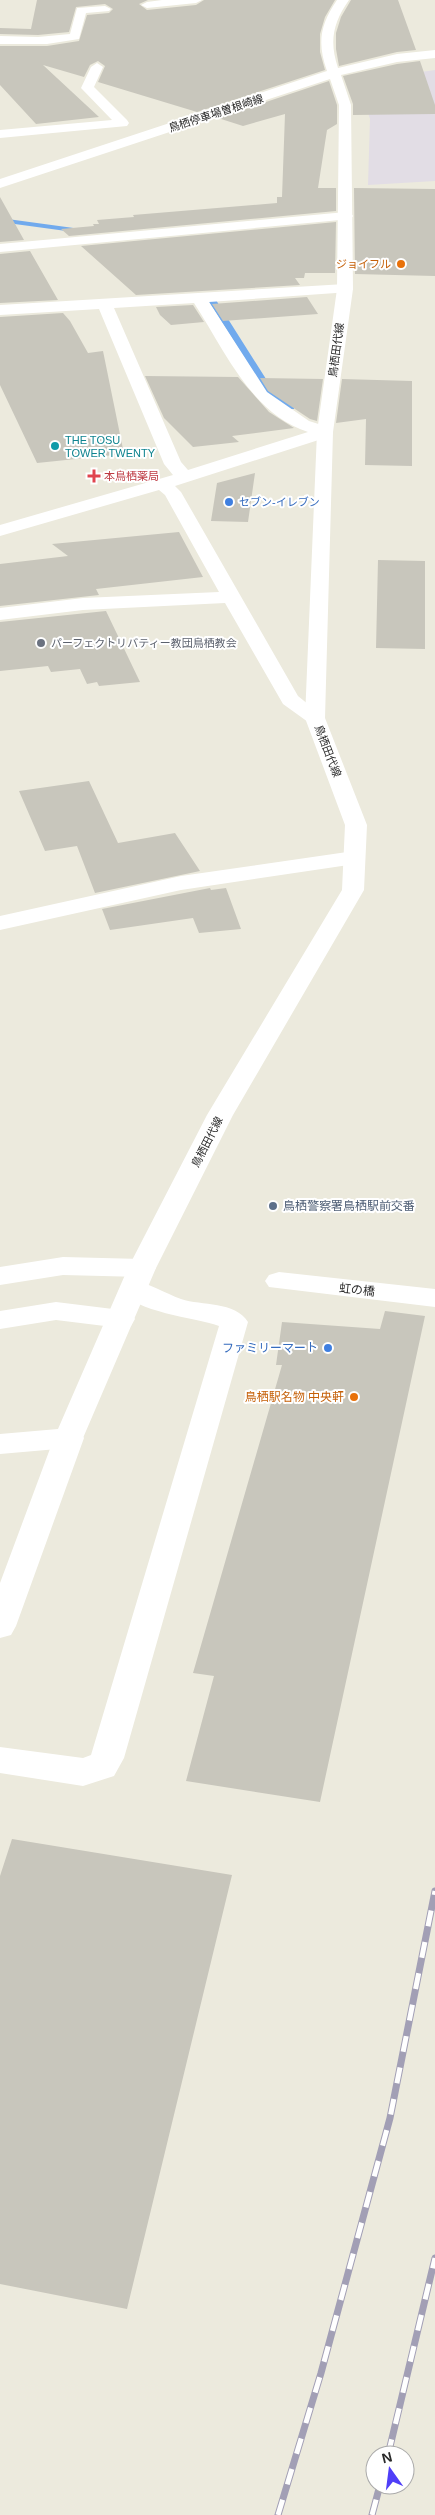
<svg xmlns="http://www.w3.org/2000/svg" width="435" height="2515" font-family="Arial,'Noto Sans JP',sans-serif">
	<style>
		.industrial { fill: #e2dde5 }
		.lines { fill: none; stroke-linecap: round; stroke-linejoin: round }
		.stream { fill: #71aaed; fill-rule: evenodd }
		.building { fill: #c8c6bc }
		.pedestrian { fill: #fff; fill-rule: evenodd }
		.minor { fill: #fff; fill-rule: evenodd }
		.secondary { fill: #fff; fill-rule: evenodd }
		.rail-casing { stroke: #a29fb5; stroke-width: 7 }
		.rail { stroke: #fff; stroke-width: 5; stroke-dasharray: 16; stroke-linecap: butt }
		.food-dot { fill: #e8710a; stroke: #fff; stroke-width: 2 }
		.culture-dot { fill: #0f9aa8; stroke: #fff; stroke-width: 2 }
		.health-dot { fill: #e0444e; stroke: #fff; stroke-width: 2 }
		.shop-dot { fill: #3f7fe0; stroke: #fff; stroke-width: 2 }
		.worship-dot { fill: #6b7280; stroke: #fff; stroke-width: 2 }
		.service-dot { fill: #5c6f8a; stroke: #fff; stroke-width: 2 }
		.labels { text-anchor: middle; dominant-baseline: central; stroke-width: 4; stroke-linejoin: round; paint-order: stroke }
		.far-street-label { font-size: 11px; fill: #2b2b2b; stroke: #fff }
		.far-food-label { font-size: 11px; fill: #c56008; stroke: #fff; text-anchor: end }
		.far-culture-label { font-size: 11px; fill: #0d838f; stroke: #fff; text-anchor: start }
		.far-health-label { font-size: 11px; fill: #be3a42; stroke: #fff; text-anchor: start }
		.far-shop-label { font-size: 11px; fill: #366cbe; stroke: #fff; text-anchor: start }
		.far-worship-label { font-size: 11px; fill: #5b616d; stroke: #fff; text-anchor: start }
		.service-label { font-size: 12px; fill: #4e5e75; stroke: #fff; text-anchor: start }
		.street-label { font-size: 12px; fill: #2b2b2b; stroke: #fff }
		.shop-label { font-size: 12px; fill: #366cbe; stroke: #fff; text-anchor: end }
		.food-label { font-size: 12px; fill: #c56008; stroke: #fff; text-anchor: end }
	</style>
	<rect width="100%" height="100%" fill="#eceadd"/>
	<path class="industrial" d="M435,70V181L368,185L370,119L358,81Z"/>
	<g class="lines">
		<path class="stream" d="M0,218L81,229L85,231L81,233L0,222Z
			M210,300H216L273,390L294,405V409H288L267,394L209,302Z"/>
	</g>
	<path class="building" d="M37,0H148L139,4L147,10L196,5L204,0H335L325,17L320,34V52L325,70L197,112L98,82L105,66L98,61L90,65L84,77L43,65L99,117L36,124L0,85V46H47L79,41L87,15L109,13L113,9L105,4L76,7L69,32L38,35L0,34V28L31,29Z
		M351,0H398L416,50L397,52L339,66L336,49V33L341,17Z
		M420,61L435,105V114L353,115V104L343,76L397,64Z
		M329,81L337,105V124L327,130L318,188H336V211L69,236L61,229L94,226L93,224H99L97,220L134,217L133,215L277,203V197H282L285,114L243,126L218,118Z
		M354,188L435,189V276L355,274Z
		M0,197L24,240L0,242Z
		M336,222L335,273H305L304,278H295L300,285L136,295L81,246Z
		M30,251L58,300L0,303V254Z
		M307,297L318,314L223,321L212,304Z
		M193,305L204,322L171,325L160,315L156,307Z
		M63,313L70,321L88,353L103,351L124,454L37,463L0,385V317Z
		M145,376L238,377L269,412L294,428L232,436L239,442L193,447L164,418Z
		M260,378L323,379L317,421L310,419L268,391Z
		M342,379L412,381V466L365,465L366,419L336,423Z
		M255,473L248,522L211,521L217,483Z
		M179,532L203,577L96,589L99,595L0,606V564L68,556L52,544Z
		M378,560L425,561V649L376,648Z
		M106,611L140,682L99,686L97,682L87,684L80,669L51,672L48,666L0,671V622Z
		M89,781L118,843L175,833L200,871L95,893L77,846L45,851L19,791Z
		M210,888L211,890L226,888L241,929L199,933L193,918L110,930L102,909Z
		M385,1311L425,1316L320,1802L186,1781L214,1676L193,1673L282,1365H276L282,1322L380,1329Z
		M12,1839L232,1875L127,2309L0,2284V1876Z"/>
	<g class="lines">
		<path class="pedestrian" d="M279,1272L435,1289V1307L269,1287L265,1281L269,1275Z"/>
		<path class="minor" d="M162,0H202L196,3L147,8L141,5L147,2Z
			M105,6L111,9L109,11L86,13L79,39L47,44H0V36L38,37L70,34L77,8Z
			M97,63L103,67L94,87L127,120L129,123L127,126L0,138V130L112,120L81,88L91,67Z
			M346,212L351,213L353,216L351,219L0,252V244Z
			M345,284L353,289L350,292L209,302L267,392L309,421L331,428L333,432L331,436L175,486L181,492L298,696L325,718L322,722L315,724L308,722L283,704L225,603L83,610L0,620V608L83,598L219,592L165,495L159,490L0,536V525L173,475L164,464L99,309L0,315V305ZM194,303C224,349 251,414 308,432L188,470L181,462L114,308Z
			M354,851L362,853L365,858L362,863L181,890L0,930V916L181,876Z
			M63,1257L142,1259L152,1262L156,1268L152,1274L142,1277L63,1275L0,1285V1267Z
			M134,1280C150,1284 165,1293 181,1299C202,1306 235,1301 248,1322L124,1758L114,1776L83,1786L0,1773V1747L83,1758L91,1755L219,1326C194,1317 135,1313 120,1289L124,1283Z
			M56,1302L121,1310L131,1312L135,1319L131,1326L121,1328L56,1320L0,1329V1311Z
			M69,1428L80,1431L84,1438L16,1626L11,1635L0,1638V1583L54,1438L58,1431Z"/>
		<path class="secondary" d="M337,0H349C333,23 329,41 338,68L397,54L435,50V58L397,62L341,75L351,105L353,289L333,432L325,718L367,825L364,890L233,1115L156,1268L80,1445L69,1448L0,1454V1434L58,1429L128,1268L207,1115L342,890L345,825L305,718L317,432L337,289L339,105L330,79L0,188V179L327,71C317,43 320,25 337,0Z"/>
		<g class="rail-casing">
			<path id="rail" d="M388,2455L435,2258
				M278,2515L321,2373L390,2118L435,1891
				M372,2515L380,2485"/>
		</g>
		<use href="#rail" class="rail"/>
	</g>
	<g class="food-dot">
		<circle cx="401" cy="264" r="5"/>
		<circle cx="354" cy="1397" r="5"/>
	</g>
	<circle class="culture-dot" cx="55" cy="446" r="5"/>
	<path class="health-dot" d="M91.5 468.5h5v5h5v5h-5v5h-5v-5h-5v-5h5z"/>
	<g class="shop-dot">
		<circle cx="229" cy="502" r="5"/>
		<circle cx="328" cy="1348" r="5"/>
	</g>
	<circle class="worship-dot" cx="41" cy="643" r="5"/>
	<circle class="service-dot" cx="273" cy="1206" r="5"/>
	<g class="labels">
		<g class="far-street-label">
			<text transform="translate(216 113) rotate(-18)">鳥栖停車場曽根崎線</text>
			<text transform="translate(336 350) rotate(-82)">鳥栖田代線</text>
			<text transform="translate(328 751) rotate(69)">鳥栖田代線</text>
			<text transform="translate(207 1142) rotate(-63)">鳥栖田代線</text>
		</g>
		<g class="far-food-label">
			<text x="391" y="264">ジョイフル</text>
		</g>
		<g class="far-culture-label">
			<text x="65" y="440">THE TOSU<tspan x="65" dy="13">TOWER TWENTY</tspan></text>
		</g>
		<g class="far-health-label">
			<text x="104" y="476">本鳥栖薬局</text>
		</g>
		<g class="far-shop-label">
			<text x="239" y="502">セブン-イレブン</text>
		</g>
		<g class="far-worship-label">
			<text x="51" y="643">パーフェクトリバティー教団鳥栖教会</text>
		</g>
		<g class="service-label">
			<text x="283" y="1206">鳥栖警察署鳥栖駅前交番</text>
		</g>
		<g class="street-label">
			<text transform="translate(357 1290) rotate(6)">虹の橋</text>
		</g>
		<g class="shop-label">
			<text x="318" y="1348">ファミリーマート</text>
		</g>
		<g class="food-label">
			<text x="344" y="1397">鳥栖駅名物 中央軒</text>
		</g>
	</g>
	<g transform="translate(390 2470) rotate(346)"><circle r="24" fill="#ffffff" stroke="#aaaaaa"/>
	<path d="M0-4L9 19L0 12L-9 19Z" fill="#4f3ef8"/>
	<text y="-8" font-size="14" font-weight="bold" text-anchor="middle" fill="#2b2b2b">N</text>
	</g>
</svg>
